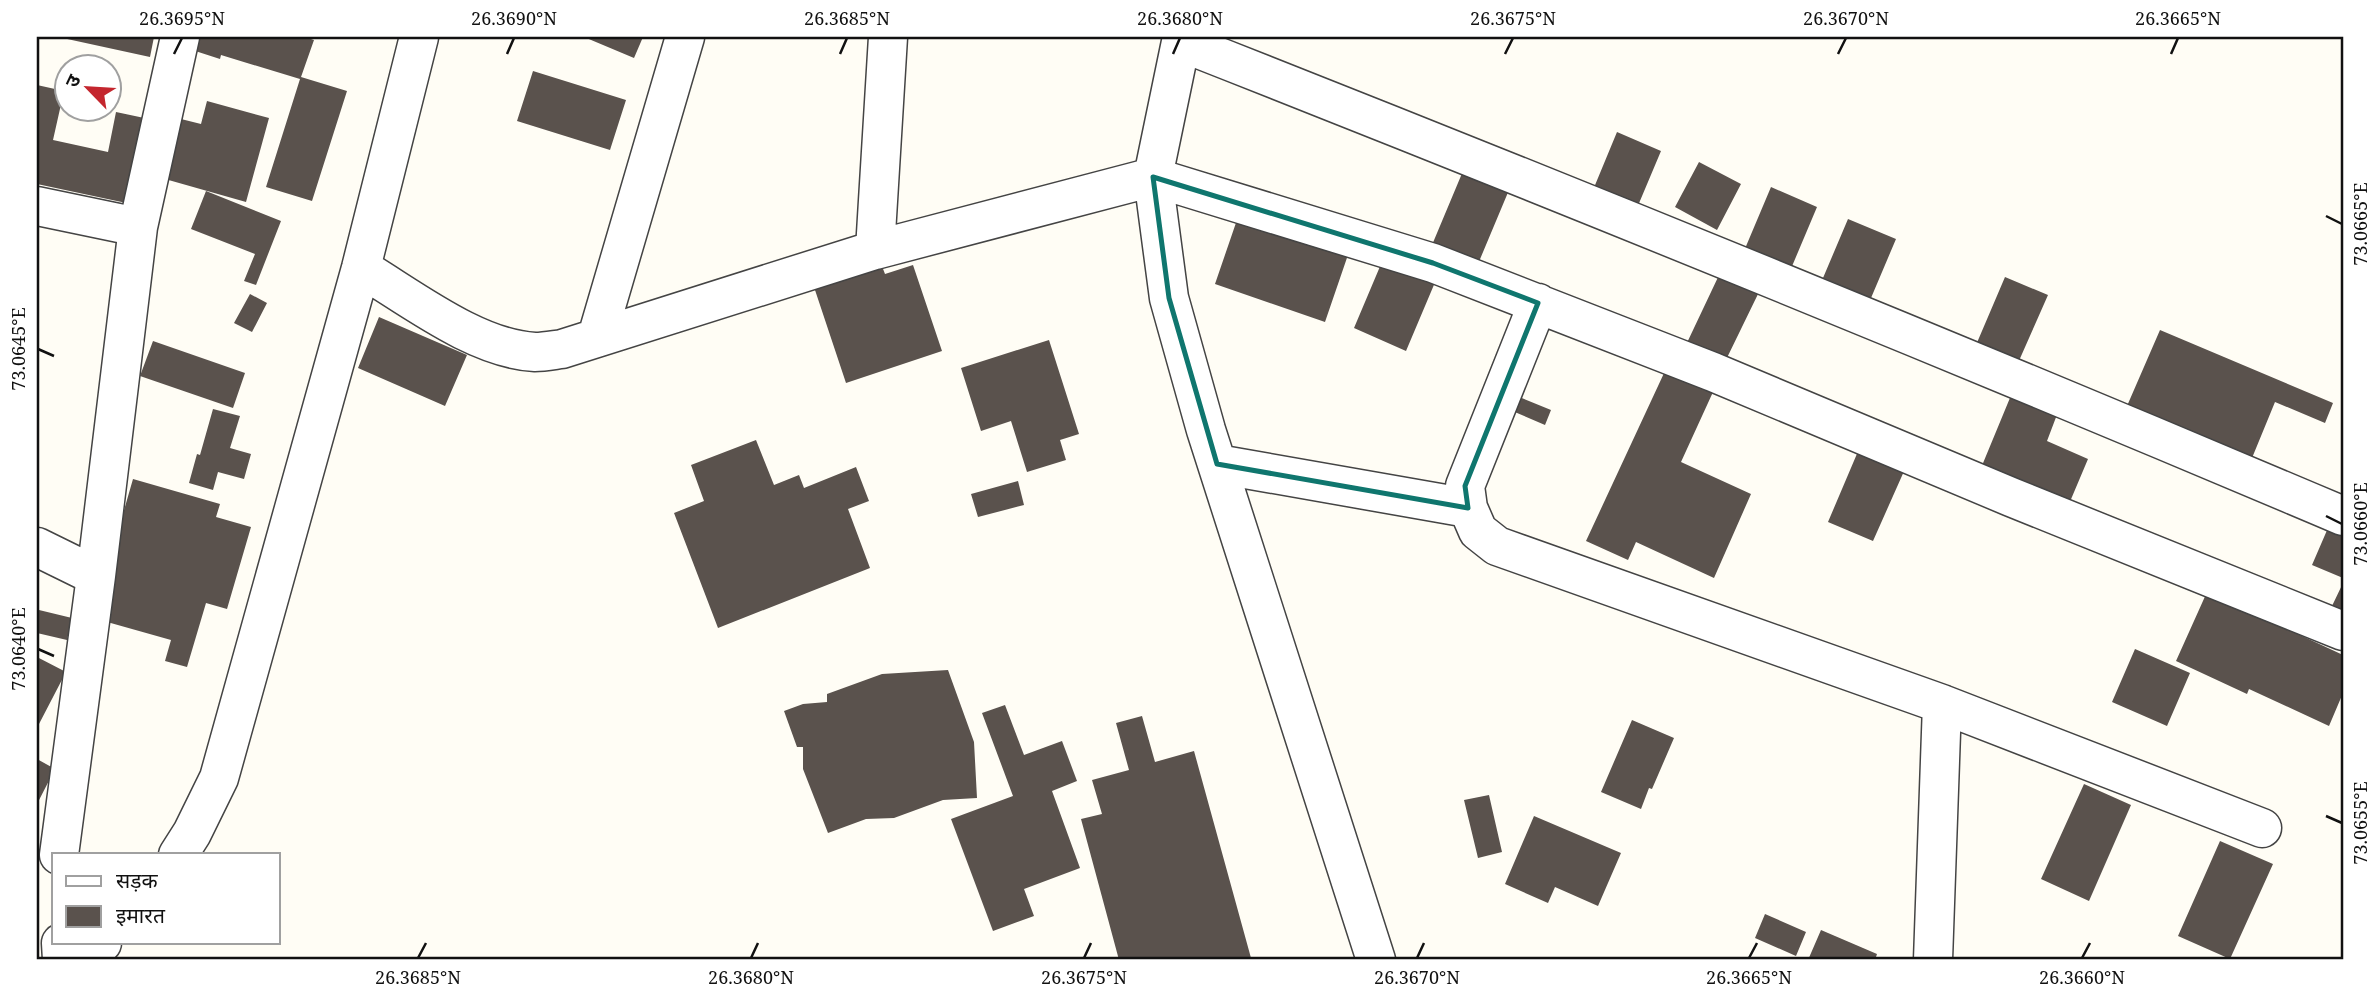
<svg xmlns="http://www.w3.org/2000/svg" width="2380" height="997" font-family="'Noto Serif','Noto Sans Devanagari',serif">
	<style>
		.building { fill: #5a524d }
		.lines { fill: none; stroke-linecap: round; stroke-linejoin: round }
		.street-casing { stroke: #444; stroke-width: 41 }
		.street { stroke: #fff; stroke-width: 38 }
		.marked { fill: none; stroke: #0f766e; stroke-width: 5; stroke-linejoin: round }
		.ticks { fill: none; stroke: #111; stroke-width: 2.5 }
		.neatline { fill: none; stroke: #111; stroke-width: 2.5 }
		.ticks-label { font-size: 18px; text-anchor: middle; fill: #111 }
	</style>
	<rect width="100%" height="100%" fill="#fffdf5"/>
	<path class="building" d="M58,37H154L150,57Z
		M190,37H305L314,40L301,77L347,91L312,201L266,187L300,79L221,55L220,59L186,48Z
		M584,37H643L634,58Z
		M533,71L626,100L610,150L517,121Z
		M37,85L64,91L53,140L108,152L116,112L149,119L131,204L37,184Z
		M207,101L269,118L246,202L165,179L181,119L201,124Z
		M1617,132L1661,151L1637,208L1593,190Z
		M1699,162L1741,184L1717,230L1675,207Z
		M1463,171L1509,190L1478,264L1432,245Z
		M1771,187L1817,207L1790,271L1744,251Z
		M206,191L281,221L256,285L244,281L255,254L191,229Z
		M1239,214L1350,249L1325,322L1215,284Z
		M1848,219L1896,239L1871,298L1823,278Z
		M1384,257L1436,280L1406,351L1354,328Z
		M880,261L885,274L913,265L942,351L846,383L813,284Z
		M1720,273L1759,292L1723,366L1685,347Z
		M2005,277L2048,295L2018,363L1976,345Z
		M250,294L267,303L252,332L234,323Z
		M379,317L467,355L445,406L358,368Z
		M2160,330L2333,403L2325,423L2275,402L2252,458L2127,406Z
		M1049,340L1079,434L1060,440L1066,460L1027,472L1011,421L981,431L961,368Z
		M153,341L245,373L233,408L140,376Z
		M1665,371L1713,392L1681,462L1751,494L1714,578L1636,542L1628,560L1586,541Z
		M2012,393L2058,412L2047,441L2088,459L2069,504L1981,468Z
		M1517,396L1551,410L1545,425L1510,410Z
		M213,409L240,416L230,448L251,454L244,479L218,472L213,490L189,483L197,454L200,455Z
		M756,440L774,485L799,475L804,488L856,467L869,501L848,509L870,568L718,628L674,513L704,501L691,465Z
		M1859,449L1905,469L1873,541L1828,522Z
		M133,479L220,504L216,517L251,527L227,609L206,603L187,667L165,661L171,640L93,618Z
		M1018,481L1024,505L978,517L971,494Z
		M2331,521L2343,527V578L2312,565Z
		M2343,583V612L2332,606Z
		M2207,592L2343,655V693L2329,726L2249,689L2247,694L2176,661Z
		M39,610L72,618L67,640L37,633Z
		M2135,649L2190,673L2167,726L2112,702Z
		M37,657L66,672L39,724L37,722Z
		M948,670L974,742L977,798L943,800L894,818L866,819L828,833L803,769V747H797L784,711L803,704L827,702V694L882,674Z
		M1005,705L1024,755L1062,741L1077,781L1052,791L1080,868L1024,889L1034,916L993,931L951,819L1013,796L982,713Z
		M1142,716L1155,762L1194,751L1251,958L1244,960H1119L1081,819L1102,814L1092,780L1129,770L1116,723Z
		M1632,720L1674,738L1652,789L1649,788L1641,809L1601,792Z
		M37,759L55,769L37,804Z
		M2084,784L2131,805L2089,901L2041,879Z
		M1489,795L1502,852L1478,858L1464,800Z
		M1534,816L1621,853L1598,906L1555,887L1548,903L1505,884Z
		M2220,841L2273,864L2230,959L2178,936Z
		M1765,914L1806,932L1796,956L1755,938Z
		M1821,930L1877,954L1875,960H1808Z"/>
	<g class="lines">
		<g class="street-casing">
			<path id="street" d="M1182,37L1153,177L1169,298L1206,430L1376,960
				M1181,42C1570,195 1958,353 2343,516
				M37,206L138,227
				M875,250L888,37
				M361,268C411,298 476,349 535,352C544,352 554,350 562,349L875,250L1153,177L1433,263L1713,372L2011,497L2343,631
				M1538,303L1465,486L1468,508L1478,531L1497,546L1942,704L2262,828
				M597,337L685,37
				M1217,464L1468,508
				M37,547L96,576
				M59,855L96,576L138,227L180,37
				M178,855L192,833L219,778L361,268L419,37
				M61,943L62,960
				M84,960L102,943
				M1933,960L1942,704"/>
		</g>
		<use href="#street" class="street"/>
	</g>
	<path class="marked" d="M1153,177L1433,263L1538,303L1465,486L1468,508L1217,464L1169,298Z"/>
	<path class="ticks" d="M174,54L182,38M507,54L514,38M840,54L847,38M1173,54L1180,38M1505,54L1513,38M1838,54L1846,38M2171,54L2178,38M2326,216L2342,224M38,349L54,356M2326,516L2342,524M38,649L54,656M2326,816L2342,823M418,958L426,943M751,958L758,943M1084,958L1091,943M1417,958L1424,943M1749,958L1757,943M2082,958L2090,943"/>
	<rect width="2380" height="997" fill="none" stroke="#ffffff" stroke-width="77"/>
	<rect x="52" y="853" width="228" height="91" fill="#ffffff" stroke="#a0a0a0" stroke-width="2"/>
	<rect x="66" y="876" width="35" height="10" fill="#ffffff" stroke="#a0a0a0" stroke-width="2"/>
	<text x="116" y="888" font-size="21" fill="#111111">सड़क</text>
	<rect x="66" y="906" width="35" height="21" fill="#5a524d" stroke="#a0a0a0" stroke-width="2"/>
	<text x="116" y="923" font-size="21" fill="#111111">इमारत</text>
	<g transform="translate(88 88) rotate(295)"><circle r="33" fill="#ffffff" stroke="#a0a0a0" stroke-width="2"/>
	<path d="M0-5L12 26L0 18L-12 26Z" fill="#c4262e"/>
	<text y="-10" font-size="19" font-weight="bold" text-anchor="middle" fill="#111111">उ</text>
	</g>
	<rect x="38" y="38" width="2304" height="920" class="neatline"/>
	<g class="ticks-label">
		<text x="182" y="25">26.3695°N</text>
		<text x="514" y="25">26.3690°N</text>
		<text x="847" y="25">26.3685°N</text>
		<text x="1180" y="25">26.3680°N</text>
		<text x="1513" y="25">26.3675°N</text>
		<text x="1846" y="25">26.3670°N</text>
		<text x="2178" y="25">26.3665°N</text>
		<text transform="translate(2361 224) rotate(-90)" y="6">73.0665°E</text>
		<text transform="translate(19 349) rotate(-90)" y="6">73.0645°E</text>
		<text transform="translate(2361 524) rotate(-90)" y="6">73.0660°E</text>
		<text transform="translate(19 649) rotate(-90)" y="6">73.0640°E</text>
		<text transform="translate(2361 823) rotate(-90)" y="6">73.0655°E</text>
		<text x="418" y="984">26.3685°N</text>
		<text x="751" y="984">26.3680°N</text>
		<text x="1084" y="984">26.3675°N</text>
		<text x="1417" y="984">26.3670°N</text>
		<text x="1749" y="984">26.3665°N</text>
		<text x="2082" y="984">26.3660°N</text>
	</g>
</svg>
